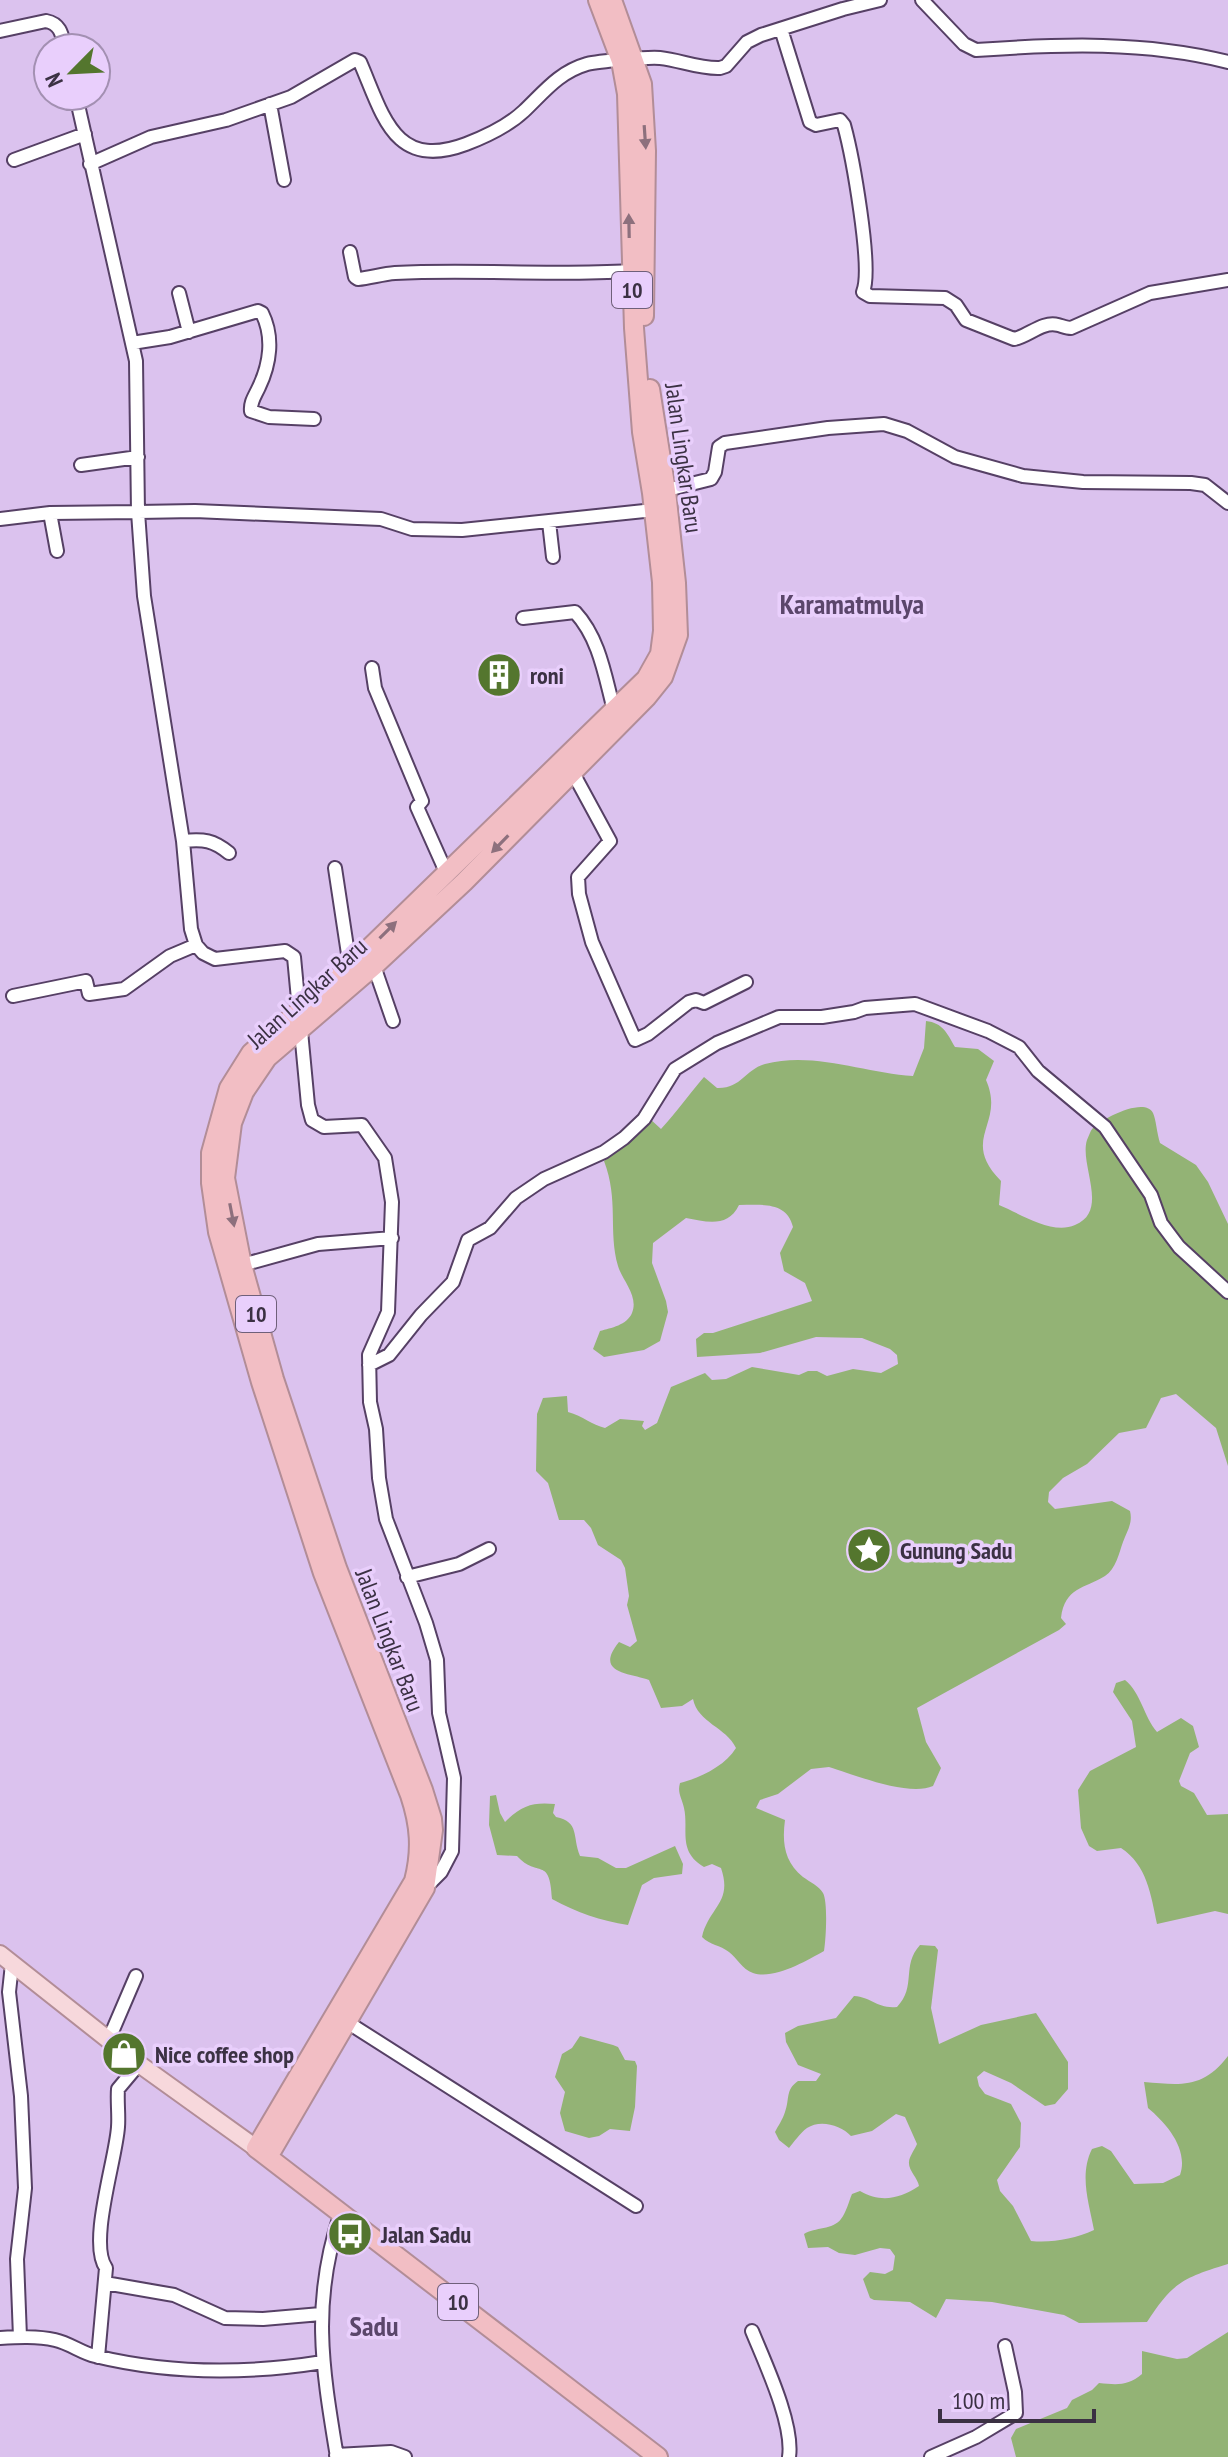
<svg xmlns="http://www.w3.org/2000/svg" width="1228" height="2457" font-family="'PT Sans Narrow',sans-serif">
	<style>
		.green { fill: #93b375 }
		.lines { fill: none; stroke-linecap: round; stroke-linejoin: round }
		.minor-casing { stroke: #564065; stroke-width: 16 }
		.major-casing { stroke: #b28d97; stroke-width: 20 }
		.highway-casing { stroke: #b28d97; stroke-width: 22 }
		.minor { stroke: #fff; stroke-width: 12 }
		.major { stroke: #f7d8dc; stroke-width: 16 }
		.highway { stroke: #f2bec4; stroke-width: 18 }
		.oneway { fill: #8d707d }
		.labels { text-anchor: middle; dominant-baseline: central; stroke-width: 7; stroke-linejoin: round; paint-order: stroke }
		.shield { fill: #e9cffc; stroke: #6f607a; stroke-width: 2 }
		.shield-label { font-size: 22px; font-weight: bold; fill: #3b3143 }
		.street-label { font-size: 24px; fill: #3b3143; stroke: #e9cffc }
		.poi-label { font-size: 24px; font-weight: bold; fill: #3b3143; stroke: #e9cffc; text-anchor: start }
		.quarter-label { font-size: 28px; font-weight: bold; fill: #5b466b; stroke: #e9cffc }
	</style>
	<rect width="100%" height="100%" fill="#dbc2ee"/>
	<path class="green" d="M926,1021C943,1023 947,1033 955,1047L978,1049L994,1061L986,1080C1006,1125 959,1138 1001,1181L999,1205C1021,1214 1052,1235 1075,1225C1110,1211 1079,1165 1087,1140C1089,1136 1090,1131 1093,1128C1101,1119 1145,1096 1153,1113C1156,1119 1157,1134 1160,1143L1196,1165L1208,1182L1228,1224V1466L1216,1428L1176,1394L1161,1398L1146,1428L1119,1433L1087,1464L1063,1478L1049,1492L1048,1502L1055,1509L1112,1501L1130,1511C1133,1523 1127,1531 1123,1542C1119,1553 1116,1569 1105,1576C1084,1589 1065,1587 1061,1618L1066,1624L1059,1630L917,1708L926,1742L941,1768L933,1786C909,1797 855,1775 829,1767L811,1769L778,1794L760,1800L756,1808L785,1820C782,1842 784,1862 803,1877C810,1882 819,1886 823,1893C828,1902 826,1939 824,1951C806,1961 774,1980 753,1973C742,1969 737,1958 729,1952C720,1945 710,1945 702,1937C709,1907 733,1903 721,1868L712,1864L704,1867C677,1851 689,1830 684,1808C682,1798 677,1793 680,1783C700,1778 725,1766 736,1748C726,1727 698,1723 693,1699L682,1706L661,1708L649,1680C631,1673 593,1674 619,1642L630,1647L637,1641L627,1605L629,1596L625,1568L621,1560L598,1545L591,1528L584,1520H559L548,1483L536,1471L537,1414L543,1398L567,1396L568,1412C583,1416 592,1425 605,1428L620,1419L644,1421L642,1426L645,1430L657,1423L671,1387L705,1373L712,1380L726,1379L752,1367L799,1375L808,1371H817L827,1376L853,1369L881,1373L898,1364L897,1355L890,1349L862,1338L816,1337L760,1353L697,1357L696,1339L704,1333H713L812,1301L805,1283L784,1271L780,1253L793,1227C787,1201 761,1205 739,1205C728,1228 707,1222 686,1218L653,1243L652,1263L666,1301L668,1312L660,1341L644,1350L604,1357L593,1349L600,1331C611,1328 627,1325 632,1313C639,1296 622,1280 618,1266C608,1231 619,1200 604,1161L631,1139L649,1118L661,1129C677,1112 689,1094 704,1077L717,1088C741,1089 746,1069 765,1064C813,1051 865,1073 913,1076L924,1048Z
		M1125,1680C1141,1693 1144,1717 1157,1732L1181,1718L1193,1726L1199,1747L1190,1753L1179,1781L1181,1786L1194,1793L1207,1815L1228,1814V1914L1215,1911L1157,1924C1151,1895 1147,1865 1121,1848L1097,1851L1089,1846L1081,1828L1078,1790L1090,1771L1136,1747L1132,1721L1113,1692L1116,1683Z
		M496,1795L500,1813L505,1822C522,1805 533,1802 555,1804L553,1813L556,1817C580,1822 572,1836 580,1856L598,1858L616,1868H626L675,1846L683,1864L682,1874L654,1878L642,1885L628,1925C601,1921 576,1912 552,1899C550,1855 538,1879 517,1856L497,1855L489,1825L490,1796Z
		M920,1945L935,1946L938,1950L931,2008L939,2044L981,2025L1036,2013L1068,2062V2089L1055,2104L1045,2106L1011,2083L984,2071L977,2077L979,2086L985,2094L1011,2104L1021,2123L1020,2147L997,2180L1000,2191L1013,2206L1031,2241C1052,2243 1074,2239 1094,2230C1089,2203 1079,2175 1092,2149L1102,2146L1111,2151L1134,2184L1163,2183L1180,2175C1189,2149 1166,2123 1148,2108L1144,2082C1181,2085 1203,2089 1228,2056V2264C1183,2278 1173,2282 1147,2322L1079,2323L1064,2315L992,2302L946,2299L936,2318L910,2302L874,2300L870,2298L863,2279L870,2272L885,2274L893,2270L895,2256L890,2249L880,2248L855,2255L839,2253L828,2247L808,2248L804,2234C815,2227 833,2230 841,2219C846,2213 849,2201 852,2194L860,2191C881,2203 899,2199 919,2186C918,2178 908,2170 909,2162C909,2157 915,2149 917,2144L905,2117L896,2114L872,2131L851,2136C841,2125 820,2119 807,2128C800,2133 794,2142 789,2148L779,2140L775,2132C778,2126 783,2119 785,2112C790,2099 785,2090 798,2081H816L821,2074L798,2065L786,2042L785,2033L798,2026L836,2018L854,1996C872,1997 877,2009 897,2007C917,1986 901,1966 920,1945Z
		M580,2036L613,2045L618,2047L625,2060L635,2061L637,2066L635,2107L630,2131L610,2129L599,2136L589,2138L565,2131L560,2113L565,2092L555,2077L562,2054L572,2048Z
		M1228,2332V2457H1016L1011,2438L1016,2429L1067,2408L1072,2400L1092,2390L1099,2383C1117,2385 1128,2386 1142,2374V2351L1177,2359L1187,2358Z"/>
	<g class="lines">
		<g class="minor-casing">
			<path id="minor" d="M922,0L964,44L976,50C1061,44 1145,41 1228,62
				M781,29L810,122L816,125L840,120L844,125C852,154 873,268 863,292L870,296L945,298L956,305L966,320L1014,339C1029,336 1042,321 1058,325C1062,326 1067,328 1071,328L1150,293L1228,280
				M0,31L46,21C61,24 62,35 65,48
				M270,104L284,180
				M14,160L85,134
				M90,164L151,137L226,120L291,97L355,60L360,62C383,115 394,171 466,144C487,136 508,126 524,111C544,92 559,72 587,64C599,61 648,57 660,58C680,60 699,69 720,68L726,66L747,42L761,35L843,9L880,0
				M350,252L355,277L358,279C370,278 382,274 395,273C473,269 552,276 630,271
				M179,293L189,332
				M132,343L170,337L258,311L262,313C274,337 270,364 259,387C255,396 250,402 251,411L269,417L314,419
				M81,465L138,457
				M659,492L711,479L715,472L719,447L725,443L828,428L884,424L907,431L955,457L1023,476L1083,482L1191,483L1205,485L1228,503
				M50,513L57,551
				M0,519L50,513L138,512L136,361L76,96
				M549,522L553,557
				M523,618L575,612C600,639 605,677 614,710
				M372,668L375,688L422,801L417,807L446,872
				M572,771L610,841L578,877L579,894L592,942L635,1040L648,1034L689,1002L696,1000L704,1003L746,982
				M183,841C204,839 213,840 229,853
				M335,868L350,967
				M374,966L393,1021
				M13,996L86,981L89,994L124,989L170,956L196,945
				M242,1265L318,1244L392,1238
				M369,1365L389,1355L421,1315L453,1282L468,1240L490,1228L516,1198L544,1179L604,1152L624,1138L644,1119L675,1069L717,1043L779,1017H822L854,1012L865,1008L915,1004L988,1031L1019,1047L1038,1071L1105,1127L1151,1195L1161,1223L1179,1247L1228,1292
				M407,1577L459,1564L489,1549
				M425,1888L441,1872L452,1851L454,1778L439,1713L437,1660L426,1623L386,1519L379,1478L376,1429L370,1402L369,1355L388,1312L392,1202L385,1158L362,1125L324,1127L312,1120L308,1105L294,957L285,951L215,959L203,953L196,945L191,929L183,841L144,596L138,512L195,511L381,519L412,529L462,530L654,510
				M12,1964L9,1992L21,2096L25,2188L17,2259L20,2337
				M347,2022L636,2206
				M109,2039L136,1976
				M105,2283L174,2295L225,2318L263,2319L321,2314
				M752,2331C765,2363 794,2424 789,2457
				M0,2338C18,2337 37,2336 55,2340C69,2343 82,2353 95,2356C169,2374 248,2374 323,2362
				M98,2357L106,2268C88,2243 116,2159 118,2127C119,2115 117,2102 118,2089L139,2064
				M336,2455L391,2452L405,2457
				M337,2457C322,2366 311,2302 341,2212
				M931,2457L976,2437L1016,2413L1015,2392L1005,2346"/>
		</g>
		<g class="major-casing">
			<path id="major" d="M0,1954L139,2064L256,2148"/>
		</g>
		<g class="highway-casing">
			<path id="highway" d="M598,0L621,61L627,94L634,328L642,432L652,493L662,582L663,631L660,654L646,679L614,710L350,967L251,1053L229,1088L211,1153V1183L218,1232L261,1382L323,1573L410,1795C420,1825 422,1850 414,1881L256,2148L658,2457
				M612,0L642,84L646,151L644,316
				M268,2157L425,1888L433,1830L432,1819L423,1790L337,1568L274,1379L242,1265L225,1178L232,1123L244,1092L267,1058L374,966L464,882L647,697L663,677L678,635L676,583L666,491L650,389"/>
		</g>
		<use href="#minor" class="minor"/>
		<use href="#major" class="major"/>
		<use href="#highway" class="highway"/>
	</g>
	<defs><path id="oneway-solid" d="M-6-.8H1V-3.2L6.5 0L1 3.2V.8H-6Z" transform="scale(2)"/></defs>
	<g class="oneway">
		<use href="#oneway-solid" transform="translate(645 137) rotate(86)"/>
		<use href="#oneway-solid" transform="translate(629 226) rotate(-91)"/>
		<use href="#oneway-solid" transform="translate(500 844) rotate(134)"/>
		<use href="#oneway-solid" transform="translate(388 930) rotate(-45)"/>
		<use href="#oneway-solid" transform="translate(232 1215) rotate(79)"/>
	</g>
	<defs>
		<g id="building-disc" transform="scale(2.3)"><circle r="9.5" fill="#54762e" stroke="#e9cffc"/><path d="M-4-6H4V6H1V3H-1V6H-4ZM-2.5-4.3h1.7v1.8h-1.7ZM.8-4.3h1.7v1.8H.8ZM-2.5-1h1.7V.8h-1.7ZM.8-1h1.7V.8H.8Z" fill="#fff"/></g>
		<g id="sight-disc" transform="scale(2.3)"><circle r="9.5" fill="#54762e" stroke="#e9cffc"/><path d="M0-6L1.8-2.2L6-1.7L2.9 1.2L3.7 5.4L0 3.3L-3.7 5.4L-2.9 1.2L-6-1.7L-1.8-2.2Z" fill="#fff"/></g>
		<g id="shop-disc" transform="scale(2.3)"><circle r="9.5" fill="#54762e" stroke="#e9cffc"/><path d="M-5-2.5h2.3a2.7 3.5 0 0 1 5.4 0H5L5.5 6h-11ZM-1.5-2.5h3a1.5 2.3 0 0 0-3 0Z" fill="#fff"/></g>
		<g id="bus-disc" transform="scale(2.3)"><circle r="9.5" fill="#54762e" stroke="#e9cffc"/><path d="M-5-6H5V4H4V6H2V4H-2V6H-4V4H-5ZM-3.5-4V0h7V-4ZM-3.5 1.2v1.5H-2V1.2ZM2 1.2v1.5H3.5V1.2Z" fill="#fff"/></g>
	</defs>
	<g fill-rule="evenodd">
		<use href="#building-disc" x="499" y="675"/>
		<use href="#sight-disc" x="869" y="1550"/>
		<use href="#shop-disc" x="124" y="2054"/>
		<use href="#bus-disc" x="350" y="2234"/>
	</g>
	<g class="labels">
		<g class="shield">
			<rect x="612" y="272" width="40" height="36" rx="6"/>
			<rect x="236" y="1296" width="40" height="36" rx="6"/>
			<rect x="438" y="2284" width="40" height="36" rx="6"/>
		</g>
		<g class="shield-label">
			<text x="632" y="290">10</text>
			<text x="256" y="1314">10</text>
			<text x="458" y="2302">10</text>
		</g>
		<g class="street-label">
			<text transform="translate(684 458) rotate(82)">Jalan Lingkar Baru</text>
			<text transform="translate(307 993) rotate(-42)">Jalan Lingkar Baru</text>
			<text transform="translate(390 1640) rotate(69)">Jalan Lingkar Baru</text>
		</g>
		<g class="poi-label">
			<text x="530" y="675">roni</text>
			<text x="900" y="1550">Gunung Sadu</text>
			<text x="155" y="2054">Nice coffee shop</text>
			<text x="381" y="2234">Jalan Sadu</text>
		</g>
		<g class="quarter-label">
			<text x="852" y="603">Karamatmulya</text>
			<text x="374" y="2325">Sadu</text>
		</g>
	</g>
	<g transform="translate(72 72) rotate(246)"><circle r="38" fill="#e9cffc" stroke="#a390b2" stroke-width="2"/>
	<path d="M0-6L14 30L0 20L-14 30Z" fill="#54762e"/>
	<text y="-12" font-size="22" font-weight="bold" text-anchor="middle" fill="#3b3143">N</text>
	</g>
	<path d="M940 2409v12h154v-12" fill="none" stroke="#3b3143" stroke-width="4"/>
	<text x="952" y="2409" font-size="24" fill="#3b3143" stroke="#e9cffc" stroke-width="6" paint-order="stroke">100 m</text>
</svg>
